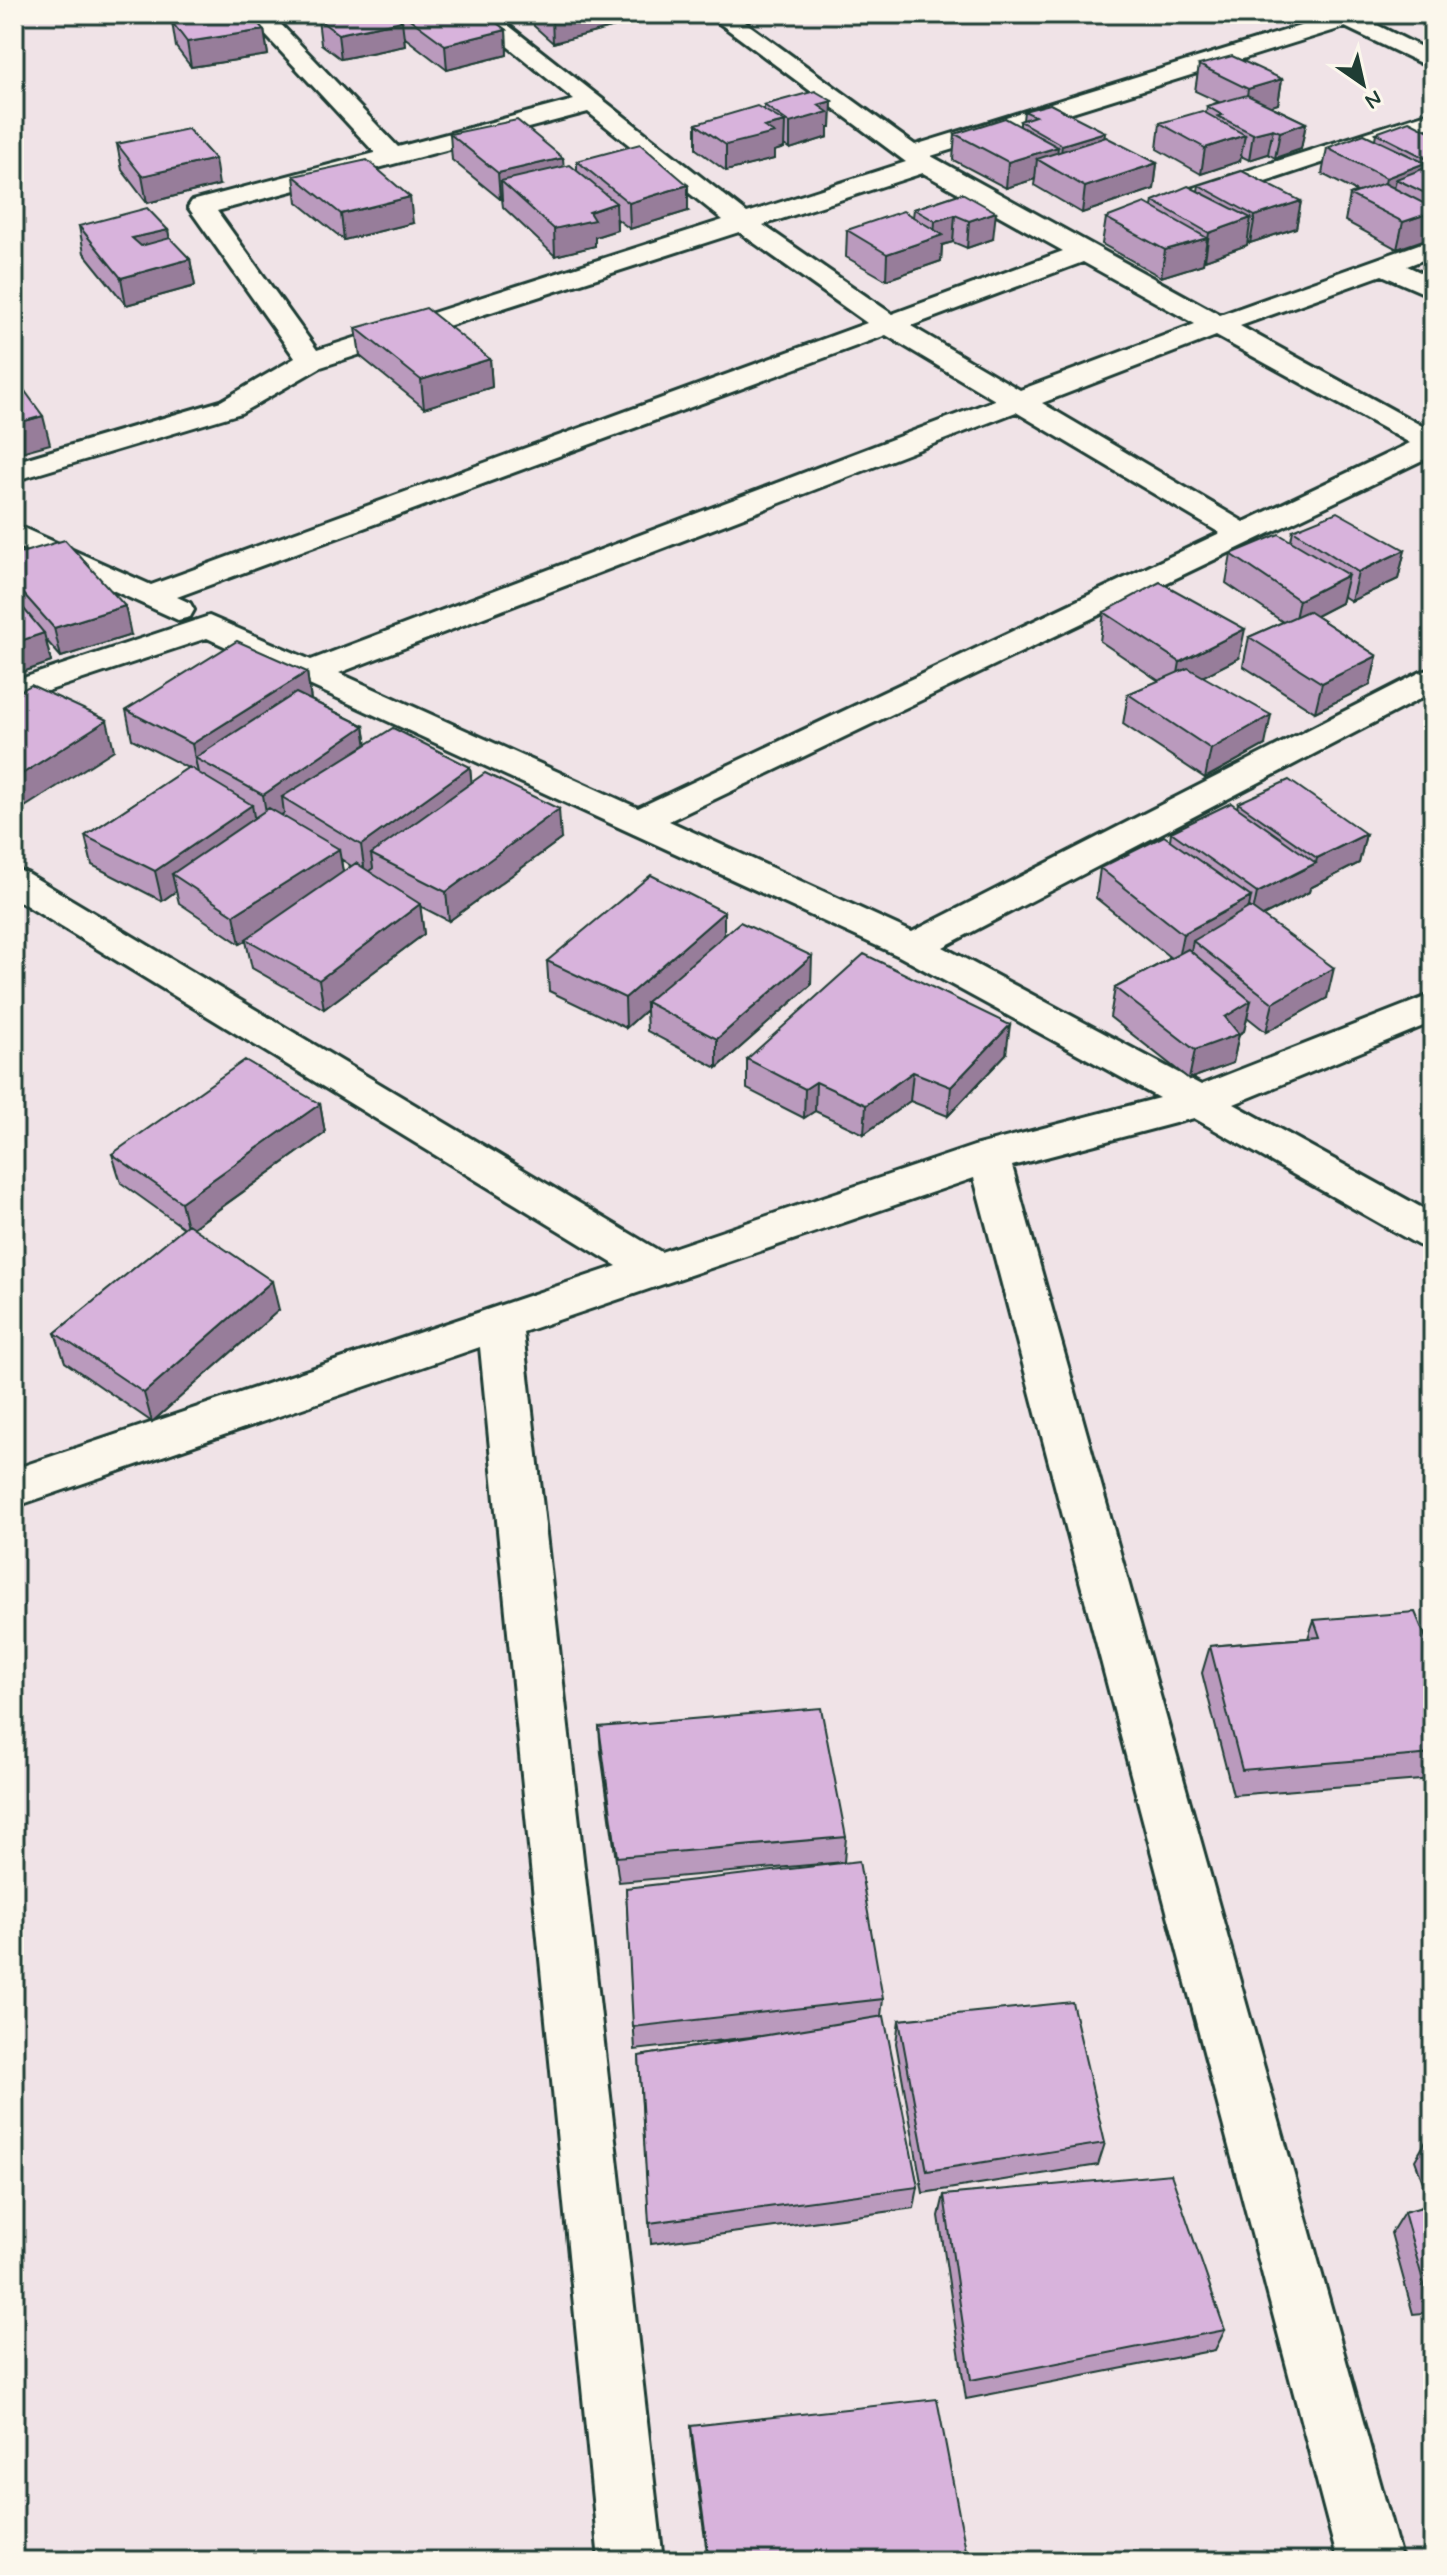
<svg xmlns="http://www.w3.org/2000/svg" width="1447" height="2575" font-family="Mynerve,sans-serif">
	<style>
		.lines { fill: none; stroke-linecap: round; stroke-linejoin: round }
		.minor-casing { stroke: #1f3d34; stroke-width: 6 }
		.minor { fill: #fbf7ec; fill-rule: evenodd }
		.wall { fill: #ba9abd; stroke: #1f3d34; stroke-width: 2; fill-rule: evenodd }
		.shaded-wall { fill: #977d9a; stroke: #1f3d34; stroke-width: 2 }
		.building { fill: #d8b3dc; stroke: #1f3d34; stroke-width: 2 }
	</style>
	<rect width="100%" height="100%" fill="#f0e3e7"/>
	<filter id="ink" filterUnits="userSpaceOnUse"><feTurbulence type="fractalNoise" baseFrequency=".0125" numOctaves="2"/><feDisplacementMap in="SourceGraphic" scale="16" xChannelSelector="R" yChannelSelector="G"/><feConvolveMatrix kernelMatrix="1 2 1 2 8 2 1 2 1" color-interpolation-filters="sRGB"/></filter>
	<g filter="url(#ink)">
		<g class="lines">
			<g class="minor-casing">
				<path id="minor" d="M246,14H271L398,147L574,100L468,14H494L747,213L906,162L707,14H734L915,145L1339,14H1375L1367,20L1433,53V69L1345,27L931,156L1220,315L1433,239V256L1407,266L1433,278V297L1382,275L1240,326L1433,432V455L669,821L912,932L1421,672L1433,669V692L943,947L1201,1085L1433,994V1022L1234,1104L1433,1214V1250L1418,1245L1194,1118L1012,1166L1402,2561H1338L974,1178L523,1332L663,2561H599L480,1347L14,1507V1469L617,1266L14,898V869L27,873L661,1252L974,1146L1159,1098L899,956L207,638L14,702V681L209,616L311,660L995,400L886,335L177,597L190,603L194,610L190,617L178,620L14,545V524L151,585L867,323L739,232L321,367L241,413L14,481V462L221,401L295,358L188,207L192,201L375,153ZM588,112L723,220L317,350L217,211ZM923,173L1063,251L892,314L763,225ZM1083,262L1195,324L1020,390L911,326ZM1216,336L1410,443L1244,522L1042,403ZM1016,412L1220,533L638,808L339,673Z
					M1433,111V126L1205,202H1187L1183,196L1187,190Z"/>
			</g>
			<use href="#minor" class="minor"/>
		</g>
		<path class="wall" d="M344,14H485L506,30L507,55L447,70L404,37L405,46L341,59L321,44L318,19Z
			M533,14H618L619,26L553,43L534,26Z
			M172,22L264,30L268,55L191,67L176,47Z
			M1199,65L1282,79L1278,104L1271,106L1306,123L1301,149L1275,158L1268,154L1249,160L1241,156L1240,161L1201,174L1157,149L1160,123L1206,113L1207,106L1219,102L1195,91Z
			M832,101L831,127H828V137L790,149L784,145V148L774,151V159L726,171L696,149V124L764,109V105Z
			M1024,111L1105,132L1104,138L1157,163L1154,189L1082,213L1034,185L1035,179L1006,188L953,160L955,134L1020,126V121L1023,120Z
			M1376,133H1433V232L1432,237L1397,249L1345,221L1350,195L1357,192L1322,174L1327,148L1375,139Z
			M450,134L577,171V161L688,211L630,229L617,219V230L595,237V246L555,256L503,207L502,199H500L452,160Z
			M117,144L219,185L147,203L122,170Z
			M294,176L413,223L344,240L297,202Z
			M1199,185L1301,201L1296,228L1250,243L1247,241V245L1205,260L1203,259V264L1161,277L1102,244L1106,218L1152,207L1153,201L1198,191Z
			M962,193L993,239L967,248L953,242L942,245L941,261L886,280L846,257L847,230L913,217L914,209Z
			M79,226L168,230L169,238L190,259L195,286L126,305L84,253Z
			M356,328L490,359L492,387L424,408L360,356Z
			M1293,530L1405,550L1398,579L1351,601L1343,596L1341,603L1316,616L1377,656L1370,685L1315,712L1243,666L1249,637L1283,622L1226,583L1231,554L1291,541Z
			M14,555L131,635L61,657L46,640L51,662L14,675Z
			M1104,612L1239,658L1203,676L1265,745L1205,778L1123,724L1128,694L1159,681L1100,641Z
			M307,672L311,700L364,726L367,745L470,767L471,783L561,839L449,921L420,906L424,934L324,1009L252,968L246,941L240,944L179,903L176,891L162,901L92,865L85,836L188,768L132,739L126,710ZM341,859L351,866L343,872Z
			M1238,803L1366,834L1359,863L1310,888L1309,892L1263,916L1327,998L1266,1032L1247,1017L1244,1031L1239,1034L1233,1063L1189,1079L1110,1017L1115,988L1171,958L1096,898L1100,868L1170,840L1171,832L1237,808Z
			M724,935L811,985L717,1068L647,1031L646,1010L626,1028L549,991L547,961Z
			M1006,1054L948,1116L910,1101L864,1134L815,1111L804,1118L747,1089V1059Z
			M320,1104L325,1133L193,1228L279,1310L152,1422L65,1362L55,1333L184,1228L121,1183L112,1154Z
			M1314,1620L1433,1655V1779L1233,1795L1202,1673L1210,1646L1308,1638Z
			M599,1727L846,1837L844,1862L619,1882L601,1753Z
			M626,1888L883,1999L881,2016L918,2187L914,2208L651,2244L639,2056L760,2036L635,2050Z
			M899,2020L1105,2143L1098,2165L923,2193L896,2043Z
			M1433,2137V2312L1413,2314L1391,2233L1404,2212L1431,2205L1415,2160L1428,2138Z
			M944,2195L1225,2330L1215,2350L966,2399L939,2216Z
			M691,2426L968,2561H708L692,2444Z"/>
		<path class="shaded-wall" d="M569,14H618L619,26L553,43L552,18Z
			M402,21L405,46L341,59L338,34Z
			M264,30L268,55L191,67L187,42Z
			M506,30L507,55L447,70L445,45Z
			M1282,79L1278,104L1244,115L1248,89Z
			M832,101L831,127H828V137L790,149V123L818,105Z
			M785,122L784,148L774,151V159L726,171V145L764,127Z
			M1306,123L1301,149L1275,158L1280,132Z
			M1273,129L1268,154L1249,160L1253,134Z
			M1105,132L1102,158L1059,171L1062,145Z
			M1245,135L1240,161L1201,174L1205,148Z
			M1058,147L1055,170L1037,159L1035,179L1006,188L1008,162Z
			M563,158L565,184L501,181L502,199H500L498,173Z
			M215,159L219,185L147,203L142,176Z
			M1157,163L1154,189L1082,213L1085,187Z
			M1425,163L1420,190L1396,179L1392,200L1381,204L1386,178Z
			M688,185V211L630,229L629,203Z
			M410,197L413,223L344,240L341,214Z
			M1301,201L1296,228L1250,243L1255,216Z
			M616,203L617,230L595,237V246L555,256L554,229L589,212Z
			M996,212L993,239L967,248L969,221Z
			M1433,212L1432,237L1397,249L1403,222Z
			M955,215L953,242L942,245L941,261L886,280L887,254L934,238L935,221Z
			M1251,218L1247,245L1205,260L1209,233Z
			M168,230L173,257L138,265L132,238Z
			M1207,238L1203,264L1161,277L1165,250Z
			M190,259L195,286L126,305L121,278Z
			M490,359L492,387L424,408L421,380Z
			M43,416L50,444L14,454V424Z
			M1405,550L1398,579L1351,601L1358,572Z
			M1348,575L1341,603L1293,628L1299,600Z
			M125,606L131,635L61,657L54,628Z
			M1245,629L1239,658L1175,691L1180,662Z
			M44,633L51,662L14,675V643Z
			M1377,656L1370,685L1315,712L1322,683Z
			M307,672L311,701L195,758L198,773L192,744Z
			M1271,715L1265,745L1205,778L1211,749Z
			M107,720L114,750L14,814V779Z
			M364,726L368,755L282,797L284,813L268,824L263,795Z
			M470,767L473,797L371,854L373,868L365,874L361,845Z
			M252,805L257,834L172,874L176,891L162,901L155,871Z
			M559,809L561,839L449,921L446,892Z
			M1366,834L1359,863L1310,888L1309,892L1251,922L1257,893L1316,863L1317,858Z
			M339,849L344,878L246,939V941L240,944L234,915Z
			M1251,897L1245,926L1193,941L1190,956L1177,963L1183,934Z
			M420,904L424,934L324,1009L319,980Z
			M724,912V942L646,1002V1010L626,1028L625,998Z
			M812,956L811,985L717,1068V1039Z
			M1334,968L1327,998L1266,1032L1273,1003Z
			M1251,1001L1244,1031L1239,1034L1233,1063L1189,1079L1195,1050L1225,1017Z
			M1010,1025L1006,1054L948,1116L951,1087Z
			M913,1072L910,1101L864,1134L866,1105Z
			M816,1082L815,1111L804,1118L805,1089Z
			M320,1104L325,1133L188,1231L181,1202Z
			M272,1281L279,1310L152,1422L144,1393Z"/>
		<path class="building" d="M217,14H250L264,30L187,42L172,22Z
			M344,14H394L402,21L338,34L318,19Z
			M403,14H485L506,30L445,45Z
			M547,14H569L552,18Z
			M1232,56L1282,79L1248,89L1199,65Z
			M815,91L832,101L818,105L828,112L790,123L764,105Z
			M1247,95L1306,123L1280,132L1273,129L1253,134L1218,116L1222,115L1207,106Z
			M1050,104L1105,132L1062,145L1020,121L1035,116L1024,111Z
			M757,106L785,122L764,127L774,133L726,145L696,124Z
			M1202,111L1245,135L1205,148L1160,123Z
			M1005,118L1058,147L1008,162L955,134Z
			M517,120L563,158L498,173L450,134Z
			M1409,121L1433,133V161H1431L1376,133Z
			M188,129L215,159L142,176L117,144Z
			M1364,134L1425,163L1386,178L1327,148Z
			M1106,137L1157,163L1085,187L1037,159Z
			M640,144L688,185L629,203L577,161Z
			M367,160L410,197L341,214L294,176Z
			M570,165L616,203L589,212L594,220L554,229L501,181Z
			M1433,165V197L1396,179Z
			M1242,171L1301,201L1255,216L1199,185Z
			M1384,183L1433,208V212L1403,222L1350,195Z
			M1188,186L1251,218L1209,233L1153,201Z
			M962,193L996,212L969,221L955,215L935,221L914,209Z
			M1145,203L1207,238L1165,250L1106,218Z
			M147,208L168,230L132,238L141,246L170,238L190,259L121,278L79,226Z
			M903,211L943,235L887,254L847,230Z
			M426,308L490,359L421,380L356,328Z
			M14,376L43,416L14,424Z
			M1337,512L1405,550L1358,572L1293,530Z
			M1279,534L1348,575L1299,600L1231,554Z
			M65,540L125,606L54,628L14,583V555Z
			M1160,582L1245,629L1180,662L1104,612Z
			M14,597L44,633L14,643Z
			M1308,611L1377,656L1322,683L1249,637Z
			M237,641L307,672L192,744L126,710Z
			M1188,668L1271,715L1211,749L1128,694Z
			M31,685L107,720L14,779V694Z
			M296,693L364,726L263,795L195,758Z
			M393,728L470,767L361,845L282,797Z
			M189,767L252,805L155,871L85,836Z
			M485,773L559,809L446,892L371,854Z
			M1289,780L1366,834L1317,858L1238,803Z
			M1231,803L1316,863L1257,893L1171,832Z
			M269,808L339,849L234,915L172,874Z
			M1164,836L1251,897L1183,934L1100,868Z
			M356,863L420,904L319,980L246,939Z
			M651,875L724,912L625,998L547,961Z
			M1250,907L1334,968L1273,1003L1193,941Z
			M740,922L812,956L717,1039L646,1002Z
			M1188,949L1251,1001L1225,1017L1239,1034L1195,1050L1115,988Z
			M864,954L1010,1025L951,1087L913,1072L866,1105L816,1082L805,1089L747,1059Z
			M245,1060L320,1104L181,1202L112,1154Z
			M188,1224L272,1281L144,1393L55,1333Z
			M1415,1612L1433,1655V1754L1242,1770L1210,1646L1320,1637L1314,1620Z
			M821,1708L846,1837L617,1857L599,1727Z
			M859,1861L883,1999L633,2027L626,1888Z
			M1072,2002L1105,2143L927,2171L899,2020Z
			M884,2016L918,2187L649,2223L639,2056Z
			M1433,2137V2152L1428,2138Z
			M1171,2174L1225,2330L971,2380L944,2195Z
			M1433,2204V2294L1427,2295L1404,2212Z
			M937,2399L968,2561H709L691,2426Z"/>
	</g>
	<rect width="1447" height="2575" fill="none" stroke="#fbf7ec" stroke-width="48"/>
	<rect x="24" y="24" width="1399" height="2527" fill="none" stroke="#1f3d34" stroke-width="3" filter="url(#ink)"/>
	<g transform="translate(1363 84) rotate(146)" stroke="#fbf7ec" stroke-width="6" paint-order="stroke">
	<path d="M0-6L14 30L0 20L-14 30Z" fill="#1f3d34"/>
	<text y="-12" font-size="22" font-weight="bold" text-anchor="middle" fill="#1f3d34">N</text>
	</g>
</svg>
